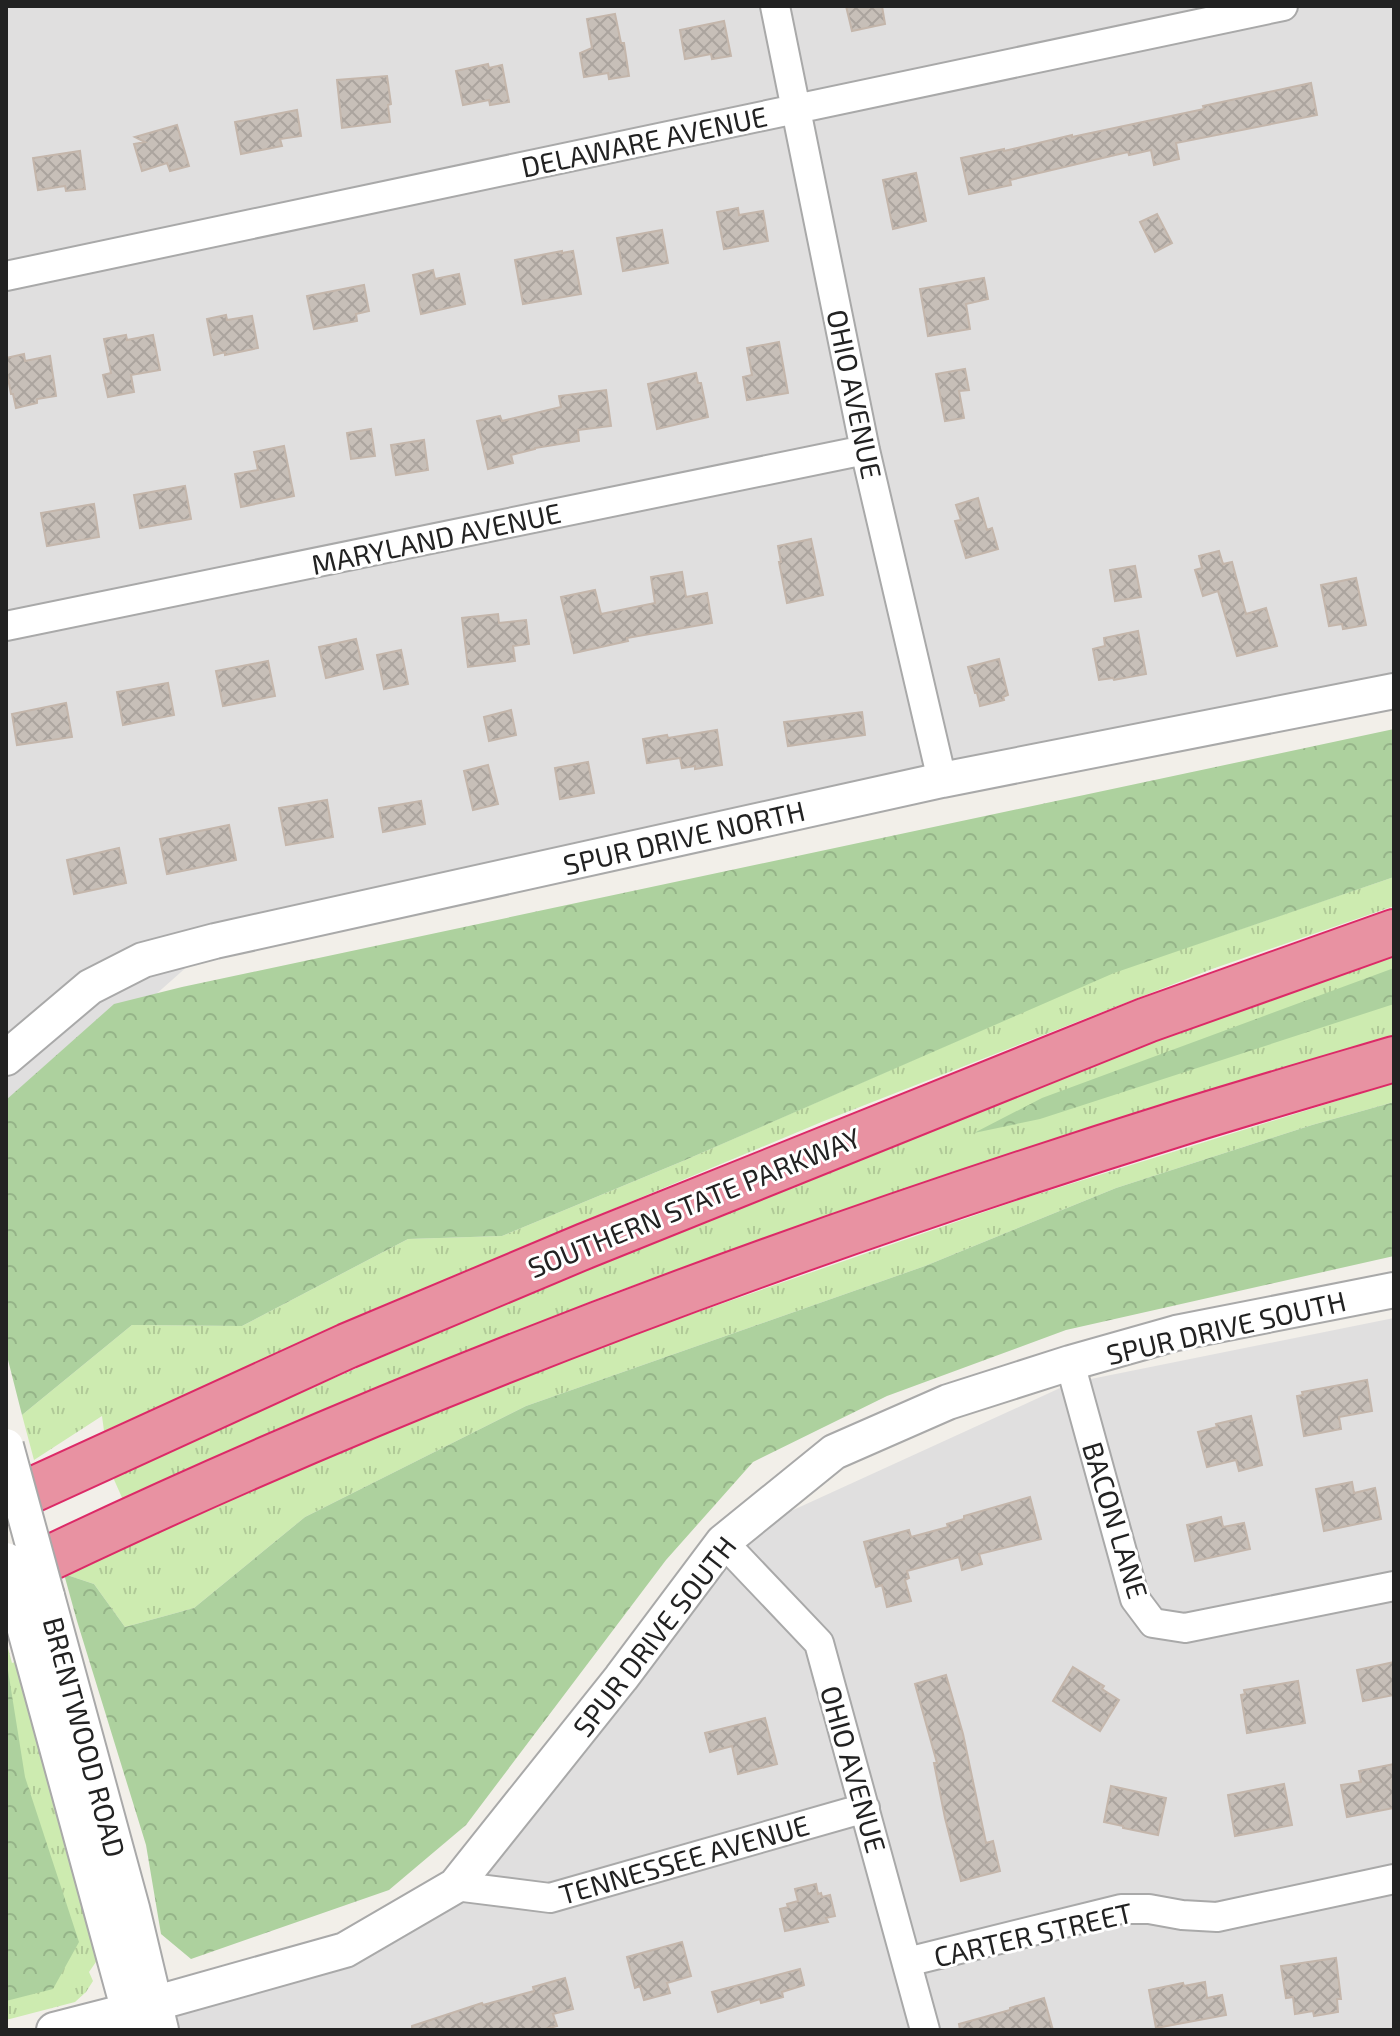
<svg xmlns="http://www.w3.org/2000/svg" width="1400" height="2036" font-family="'Exo 2',sans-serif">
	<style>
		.residential { fill: #e0dfdf }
		.grass { fill: url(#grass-tufts) }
		.forest { fill: url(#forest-crowns) }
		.building { fill: url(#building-cross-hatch); stroke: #c4b6ab; stroke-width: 2 }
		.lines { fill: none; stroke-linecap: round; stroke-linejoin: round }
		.minor-casing { stroke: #a9a9a9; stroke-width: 32 }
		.tertiary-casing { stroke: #a9a9a9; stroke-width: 38 }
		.motorway-casing { stroke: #dc2a67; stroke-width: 48 }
		.minor { stroke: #fff; stroke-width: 28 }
		.tertiary { stroke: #fff; stroke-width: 34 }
		.motorway { stroke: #e892a2; stroke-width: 44 }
		.tertiary-bridge-casing { stroke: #a9a9a9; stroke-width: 38; stroke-linecap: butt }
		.tertiary-bridge { stroke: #fff; stroke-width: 34 }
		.labels { text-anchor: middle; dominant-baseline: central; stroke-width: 6; stroke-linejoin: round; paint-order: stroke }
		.street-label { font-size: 28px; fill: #222; stroke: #fff }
	</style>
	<defs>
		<pattern id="grass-tufts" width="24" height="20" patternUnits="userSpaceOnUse" patternTransform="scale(2)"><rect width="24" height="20" fill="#cdebb0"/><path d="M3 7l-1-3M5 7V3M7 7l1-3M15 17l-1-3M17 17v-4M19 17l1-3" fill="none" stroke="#b0c997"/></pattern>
		<pattern id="forest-crowns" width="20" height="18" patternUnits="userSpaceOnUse" patternTransform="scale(2)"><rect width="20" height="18" fill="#add19e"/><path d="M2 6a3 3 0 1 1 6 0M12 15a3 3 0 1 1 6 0" fill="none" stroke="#95b388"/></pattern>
		<pattern id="building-cross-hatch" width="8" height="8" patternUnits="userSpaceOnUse" patternTransform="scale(2)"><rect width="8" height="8" fill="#c7bfb8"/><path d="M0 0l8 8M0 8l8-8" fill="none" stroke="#aba49e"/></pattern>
	</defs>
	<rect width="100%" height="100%" fill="#f2efe9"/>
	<path class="residential" d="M6,6H1394V691L216,941L48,1090L6,1130Z
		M1394,1318V2030H62L403,1925L723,1542L1071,1383Z"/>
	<path class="grass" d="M1394,877V906L1212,969L824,1121L489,1261L104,1431L102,1416L34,1460L22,1415L132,1325L242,1326L408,1239L502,1236L683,1161L1114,972Z
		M1394,954V1037L1338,1053L873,1203L609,1294L318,1414L123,1500L112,1475L596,1264L849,1157L1334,974Z
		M1394,1083V1102L1312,1125L1116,1188L925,1266L526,1406L305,1517L194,1608L125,1627L94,1584L64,1574L312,1461L629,1336L1019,1200Z
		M6,1641L12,1663L20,1660L98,1959L89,1972L93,1981L86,1992L75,2002L6,2020Z"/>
	<path class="forest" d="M1394,729V877L1114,973L683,1161L502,1236L408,1239L242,1326L132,1325L22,1415L6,1352V1100L114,1004L182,987Z
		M1394,968V1004L1040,1119L974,1133L1042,1098Z
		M1394,1102V1256L1066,1330L887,1396L753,1462L666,1560L466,1825L389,1890L191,1959L161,1934L146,1845L77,1621L64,1574L94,1584L125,1627L194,1608L305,1517L526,1406L925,1266L1116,1188L1312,1125Z
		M6,1658L25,1777L79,1942L53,1989L6,2001Z"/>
	<path class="building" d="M846,6H882L885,24L852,31Z
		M615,14L621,43H624L629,76L609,79L608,73L584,77L580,53L592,48L587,19Z
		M724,21L731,56L712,59L711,54L685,59L680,30Z
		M488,64L489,68L502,65L509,102L490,105L489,100L463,105L456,71Z
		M387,76L391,104L388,105L390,122L342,128L337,80Z
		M1311,83L1317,115L1176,143L1179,159L1154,165L1151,150L1129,155L1128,152L1010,180L1011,185L969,194L961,158L1004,149V151L1072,135V137L1204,109L1203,106Z
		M297,110L301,136L280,139L282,146L241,154L235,122Z
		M177,125L189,166L170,171L167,163L142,171L134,144L145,142L135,137Z
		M80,151L85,189L66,191L65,186L38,190L33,158Z
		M916,173L926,221L893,229L883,180Z
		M738,208L739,215L763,211L768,241L724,249L717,212Z
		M1157,214L1172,243L1155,252L1140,222Z
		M662,230L668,263L623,271L617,238Z
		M562,251V253L573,251L581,294L523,304L515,260Z
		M433,270L435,279L459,274L465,304L421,314L413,275Z
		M984,278L988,299L966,304L970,329L928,336L920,289Z
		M364,285L369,311L356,314L357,321L314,329L307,296Z
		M226,315L227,320L252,316L258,348L225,355V352L214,355L207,319Z
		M126,335L127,340L153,335L160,370L131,375L134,392L108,397L103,375L111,373L104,339Z
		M779,342L788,393L747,400L743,377L752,375L747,348Z
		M24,354L25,361L50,356L56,396L37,399V403L16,408L13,394H11L6,368V358Z
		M965,369L969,390L959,391L964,418L945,421L936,374Z
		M696,373L698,383H701L708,417L657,429L648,384Z
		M606,390L611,426L578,430L579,441L535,448V449L511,455L513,463L488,469L477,421L500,416L502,421L561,407L559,396Z
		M371,429L375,456L351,459L347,433Z
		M424,440L428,470L396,475L391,445Z
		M284,446L294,496L241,507L235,474L258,470L254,452Z
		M185,486L191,519L140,528L134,495Z
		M978,498L987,530L992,528L998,549L966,558L955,521L961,520L956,505Z
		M94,504L99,537L47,546L41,513Z
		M811,539L823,595L787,603L779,562H781L778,546Z
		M1219,551L1223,564L1232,562L1246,614L1266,608L1277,646L1237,656L1218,591L1203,596L1195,570L1202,568L1199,556Z
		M1135,566L1141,597L1115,601L1110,570Z
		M682,572L686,597L707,593L712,623L627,638L628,641L574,653L561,597L595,590L601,614L655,603L651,577Z
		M1356,578L1366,625L1343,629L1342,624L1329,626L1321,585Z
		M498,614L499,623L526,620L529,644L513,646L515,661L468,667L462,618Z
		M1138,631L1146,674L1114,680L1113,678L1099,680L1093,649L1105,646L1104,638Z
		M356,639L363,669L326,678L319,647Z
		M401,650L408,684L384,689L377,655Z
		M999,659L1008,695L1003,697L1004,700L980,706L977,693H975L968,667Z
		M268,661L275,696L223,706L216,671Z
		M168,683L174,715L123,725L117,692Z
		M66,703L72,737L17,745L12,714Z
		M511,710L516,735L489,741L484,717Z
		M862,712L865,735L788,746L784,722Z
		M717,730L722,765L695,769V766L682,768L680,758L647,763L643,739L667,735L668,738Z
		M588,762L594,793L560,799L555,768Z
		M488,765L498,804L473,810L464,771Z
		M327,800L333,837L286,845L279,808Z
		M421,801L425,824L383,832L379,808Z
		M229,825L236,860L167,874L160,839Z
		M119,848L126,883L74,894L67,860Z
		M1367,1380L1372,1411L1339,1417L1341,1429L1304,1436L1297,1396L1303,1395L1302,1392Z
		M1251,1416L1262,1465L1239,1471L1236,1460L1207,1467L1198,1432L1217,1427L1216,1424Z
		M1352,1482L1354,1493L1375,1488L1381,1519L1324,1531L1316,1489Z
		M1030,1497L1041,1539L979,1554L982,1564L962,1570L959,1557L907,1571L909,1578L905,1580L911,1601L887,1607L882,1585L876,1587L864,1542L909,1530L911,1537L948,1527L947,1524L964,1519V1516Z
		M1221,1517L1223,1527L1244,1523L1250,1549L1195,1561L1187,1525Z
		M1394,1662V1695L1363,1701L1357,1670Z
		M1073,1667L1104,1686L1102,1689L1119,1700L1100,1731L1053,1701Z
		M946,1675L963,1734L986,1843L993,1841L1000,1871L961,1881L945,1818L934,1763H937L915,1684Z
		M1298,1681L1305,1723L1247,1733L1241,1695L1245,1694L1244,1690Z
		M765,1718L777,1764L738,1774L732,1746L710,1752L705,1733Z
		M1394,1764V1808L1347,1817L1341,1785L1361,1782L1359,1771Z
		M1284,1784L1292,1825L1235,1836L1228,1795Z
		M1111,1786L1166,1798L1158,1835L1123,1828V1826L1104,1822Z
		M816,1884L818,1894L821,1893L822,1897L830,1895L835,1916L826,1918L828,1922L785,1931L780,1909L788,1907L787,1904L798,1901L795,1889Z
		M682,1942L691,1976L667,1983L670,1993L644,2000L640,1986L635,1988L627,1957Z
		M1336,1958L1341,1999H1337L1338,2012L1314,2016L1313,2011L1295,2014L1293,1997L1286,1998L1281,1966Z
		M800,1969L804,1985L782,1992L783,1997L761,2003L760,1999L718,2012L712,1992Z
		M565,1978L573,2009L553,2014L557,2026L541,2030H412V2026L482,2003L483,2005L534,1991L533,1987Z
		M1205,1982L1207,1998L1222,1995L1226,2015L1156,2028L1149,1990L1183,1983L1184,1986Z
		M1044,1998L1053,2030H960L959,2024L1010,2010V2008Z"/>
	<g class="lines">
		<g class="minor-casing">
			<path id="minor" d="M775,6L865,450L942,780
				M6,276L1283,6
				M6,626L865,450
				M1070,1363L1135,1599L1153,1623L1185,1628L1394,1586
				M723,1542L819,1643L925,2030
				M455,1886L550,1898L865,1808
				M907,1962L1121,1909H1149L1182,1915L1217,1917L1394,1879"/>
		</g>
		<g class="tertiary-casing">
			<path id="tertiary" d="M6,1058L90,987L143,960L215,941L942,780L1394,691
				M47,1596L132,1908L161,2030
				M20,1612L134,2030
				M54,2030L128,2011L345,1950L455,1886L621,1678L723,1542L834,1452L948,1402L1070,1363L1176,1333L1394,1290"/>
		</g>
		<g class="motorway-casing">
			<path id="motorway" d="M6,1502L347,1346L585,1246L1147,1020L1394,932
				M6,1579C383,1396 780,1248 1180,1123C1251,1101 1323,1080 1394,1059"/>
		</g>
		<use href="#minor" class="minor"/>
		<use href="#tertiary" class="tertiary"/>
		<use href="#motorway" class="motorway"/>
		<g class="tertiary-bridge-casing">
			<path id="tertiary-bridge" d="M6,1446L47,1596
				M6,1560L20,1612"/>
		</g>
		<use href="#tertiary-bridge" class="tertiary-bridge"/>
	</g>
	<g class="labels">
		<g class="street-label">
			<text transform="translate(644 141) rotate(-12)">DELAWARE AVENUE</text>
			<text transform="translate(855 394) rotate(78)">OHIO AVENUE</text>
			<text transform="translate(436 538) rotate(-12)">MARYLAND AVENUE</text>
			<text transform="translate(684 837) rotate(-13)">SPUR DRIVE NORTH</text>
			<text transform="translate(694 1202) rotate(-22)">SOUTHERN STATE PARKWAY</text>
			<text transform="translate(1226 1327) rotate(-13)">SPUR DRIVE SOUTH</text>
			<text transform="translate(1116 1520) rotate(73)">BACON LANE</text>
			<text transform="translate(654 1636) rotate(-52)">SPUR DRIVE SOUTH</text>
			<text transform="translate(85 1737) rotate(75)">BRENTWOOD ROAD</text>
			<text transform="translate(854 1769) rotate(74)">OHIO AVENUE</text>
			<text transform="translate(684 1859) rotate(-16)">TENNESSEE AVENUE</text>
			<text transform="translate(1033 1934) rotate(-13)">CARTER STREET</text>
		</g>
	</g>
	<rect width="1400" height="2036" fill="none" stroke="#222222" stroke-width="16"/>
</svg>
